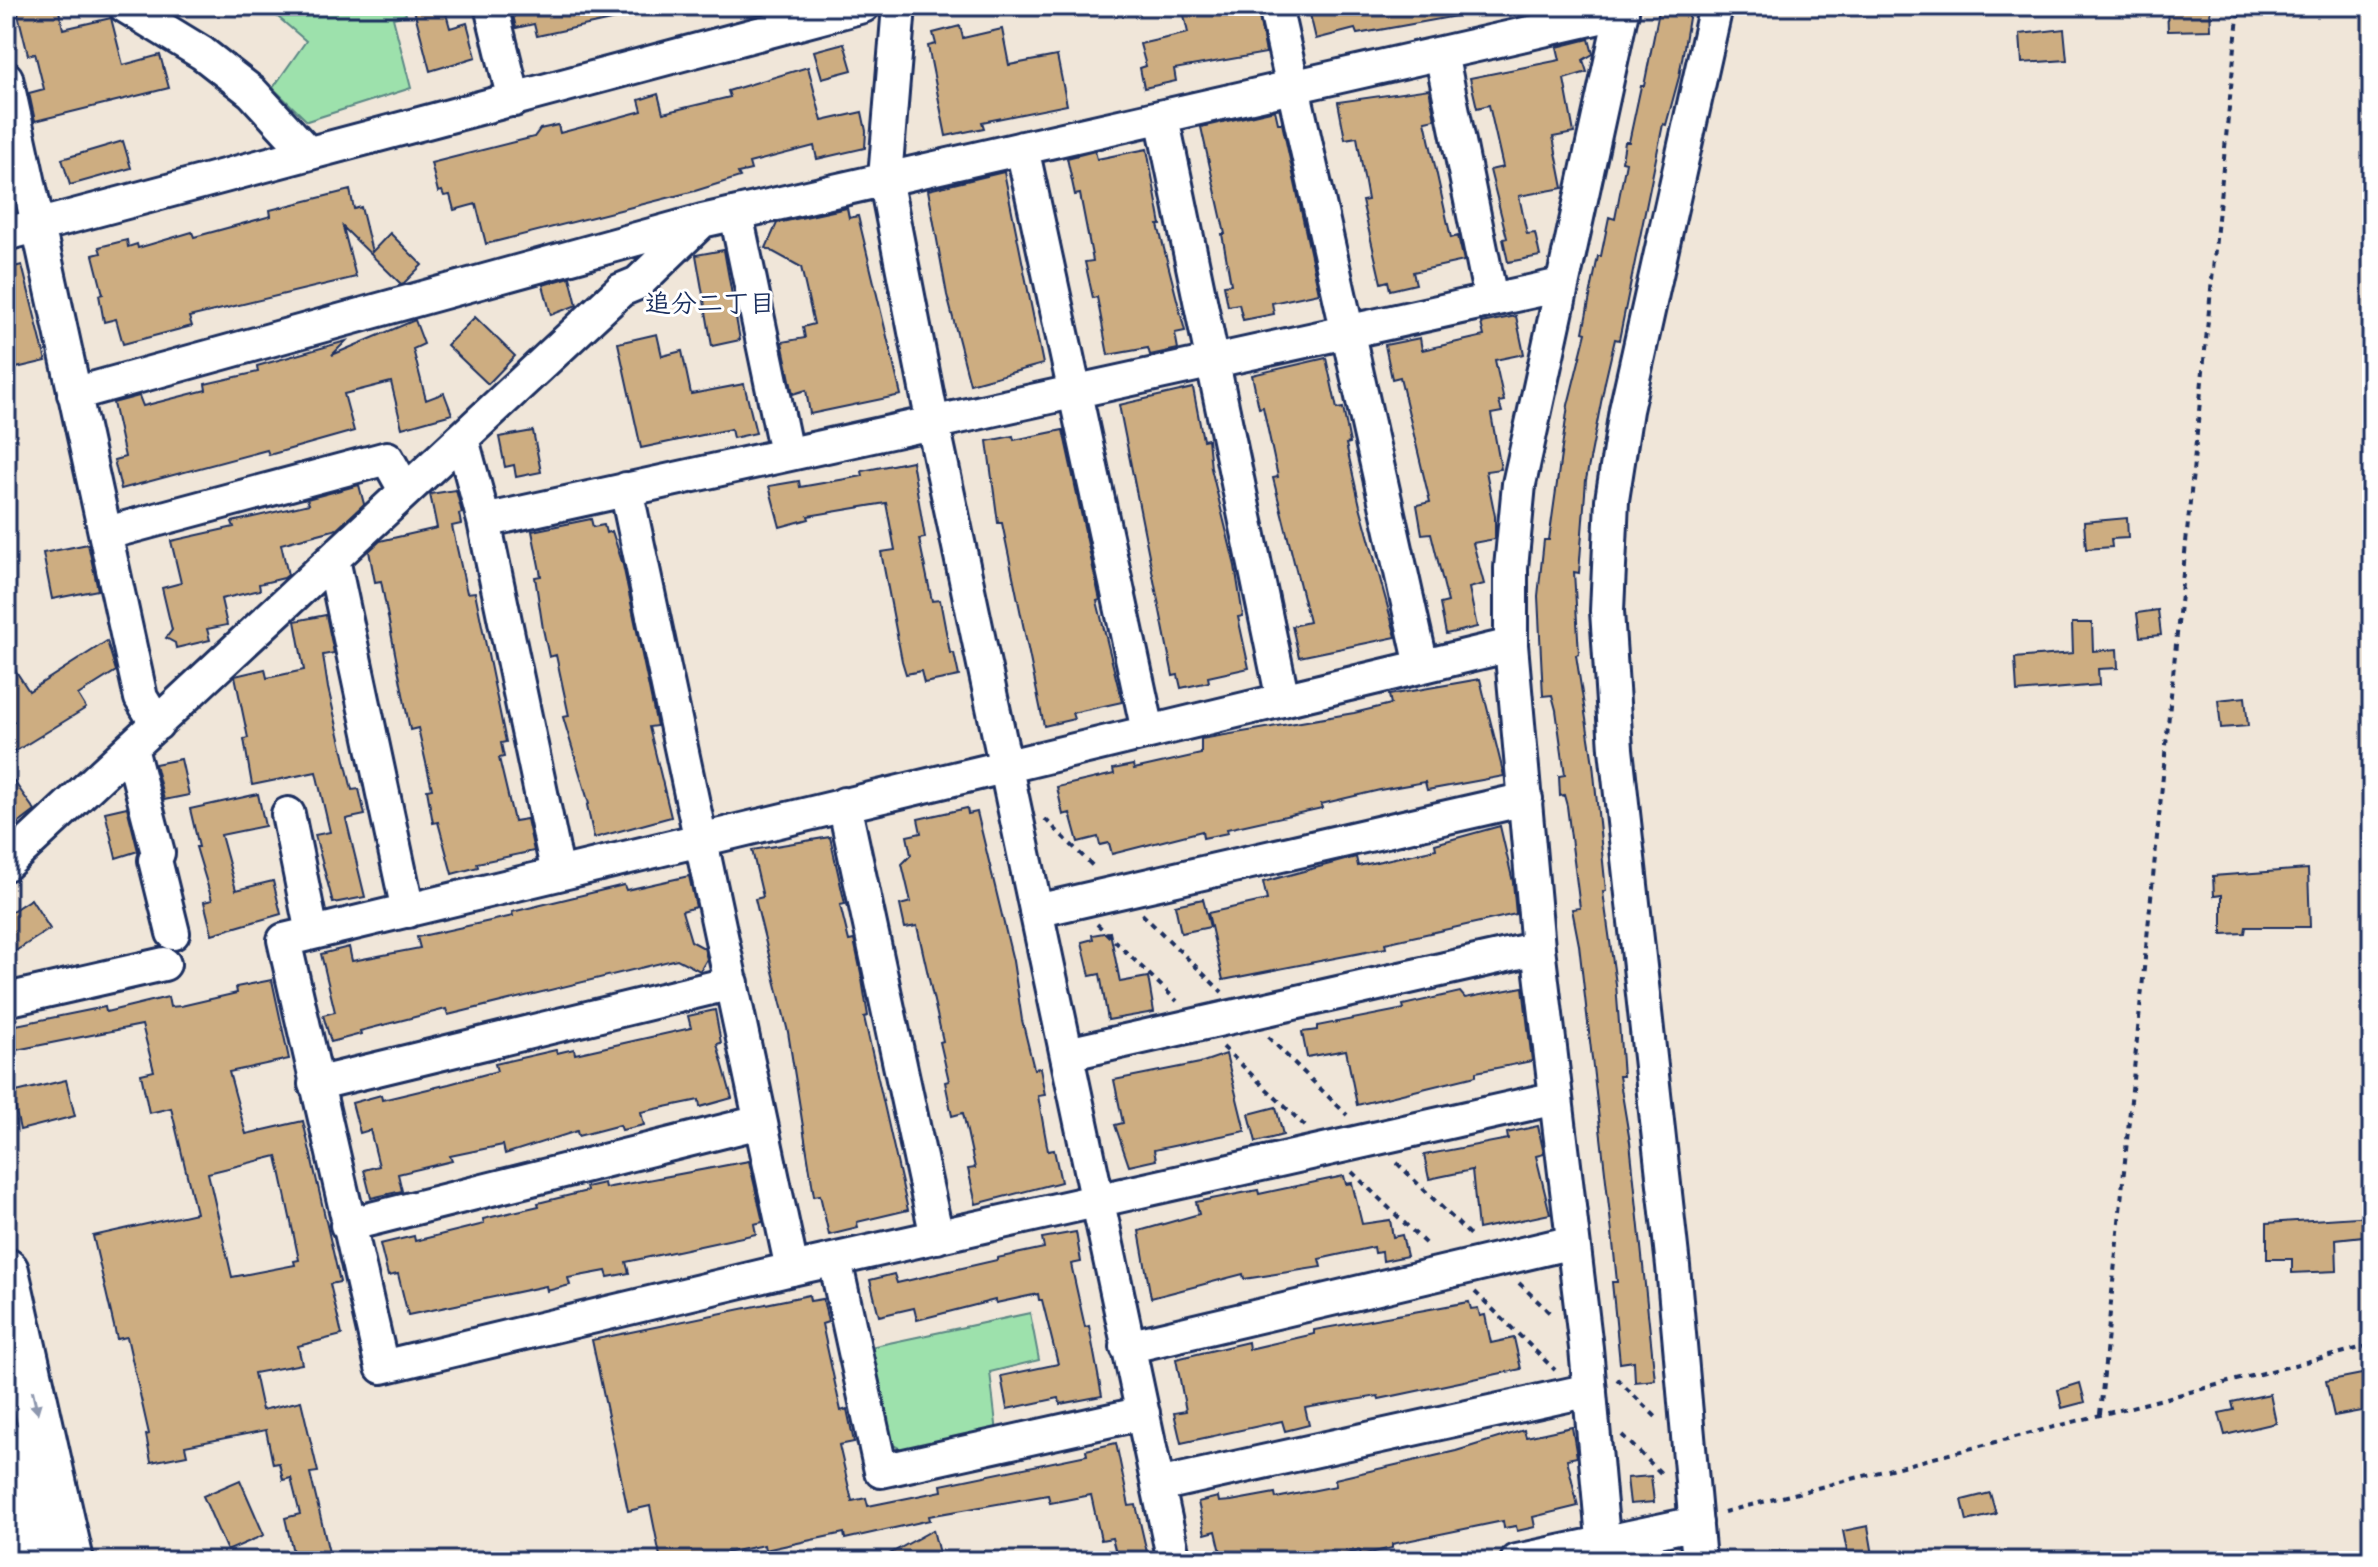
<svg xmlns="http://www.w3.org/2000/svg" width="2378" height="1567" font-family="'Shantell Sans','Klee One',sans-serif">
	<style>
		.green { fill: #9de1ac; stroke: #5c8885; stroke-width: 2 }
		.building { fill: #cdad81; stroke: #1b2f5e; stroke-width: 2; fill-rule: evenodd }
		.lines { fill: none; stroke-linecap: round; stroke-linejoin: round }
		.minor-casing { stroke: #1b2f5e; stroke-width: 38 }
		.highway-casing { stroke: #1b2f5e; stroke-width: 50 }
		.path { stroke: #1b2f5e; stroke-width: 4; stroke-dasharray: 6 6; stroke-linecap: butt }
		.minor { stroke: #fff; stroke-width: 32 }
		.highway { stroke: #fff; stroke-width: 44 }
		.oneway { fill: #8d97ae }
		.labels { text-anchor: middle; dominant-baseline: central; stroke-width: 6; stroke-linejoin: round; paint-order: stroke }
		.neighbourhood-label { font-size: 26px; font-weight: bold; fill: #1b2f5e; stroke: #fff }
	</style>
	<rect width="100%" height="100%" fill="#f0e6d9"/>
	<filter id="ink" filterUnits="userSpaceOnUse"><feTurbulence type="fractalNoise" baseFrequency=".0125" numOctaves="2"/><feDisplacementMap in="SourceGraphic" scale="16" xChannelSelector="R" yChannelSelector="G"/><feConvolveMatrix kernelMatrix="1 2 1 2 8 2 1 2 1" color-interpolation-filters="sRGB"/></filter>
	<g filter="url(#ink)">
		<path class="green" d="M265,6H404L406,15L393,18L411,88L307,121L273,88L306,41Z
			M1030,1313L1039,1360L990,1372L997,1433L909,1453L887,1442L870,1347Z"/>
		<path class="building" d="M16,6H58L63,29L111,18L123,65L160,55L169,88L35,121L29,93L44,89L35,53L28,55Z
			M413,6H444L450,28L467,23L476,57L430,71Z
			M511,6H642L643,13L537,36L534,24L516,28Z
			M1182,6H1257L1266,53L1174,69L1176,81L1144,88L1140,68L1146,66L1140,44L1188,33Z
			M1308,6H1462V15L1357,34L1355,29L1316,39Z
			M1660,6H1691L1679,77L1666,125L1663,124L1619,340L1615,339L1605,382L1586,480L1579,573L1574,572L1579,654L1576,655L1593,764L1606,891L1603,892L1616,984L1623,1076H1619L1630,1142L1655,1380L1635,1382L1634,1361L1620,1363L1612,1282H1617L1612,1233L1579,945L1572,909L1580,908L1567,806L1564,795L1560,796L1559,776L1565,775L1556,710L1552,695L1543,696L1538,596L1544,540H1549L1568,405L1586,333L1583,332L1598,256H1601L1609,217L1615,219L1626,162L1622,161L1625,142H1629L1641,86H1644Z
			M2167,6H2210L2211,30L2168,31Z
			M960,26L963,38L1002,29L1009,65L1057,56L1067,105L982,122L984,128L946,136L928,46L936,44L933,33Z
			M2064,29L2067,60L2022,63L2020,34Z
			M1589,39L1593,54L1583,60L1587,72L1564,79L1574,133L1553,137L1563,188L1519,196L1527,234L1535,233L1540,256L1508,262L1503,239L1507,238L1490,170L1503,167L1489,105L1477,108L1470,78L1560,60L1557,47Z
			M844,43L852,70L822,78L814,51Z
			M808,67L822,121L862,112L866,131L865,148L817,159L814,146L749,163L751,170L738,173L740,177L695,191L486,244L476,204L454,210L450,195L444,196L442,191L438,192L431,163L534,137L540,129L558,125L560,133L642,111L639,100L658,94L663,113L730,97L728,91Z
			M1429,89L1435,119L1425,121L1451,238L1458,236L1464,261L1413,272L1416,284L1390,290L1388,281L1381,283L1362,201L1368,200L1357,137L1345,139L1338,102Z
			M1275,110L1278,123H1282L1319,293L1272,303L1274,314L1243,320L1239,304L1228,306L1224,285L1231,284L1222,234H1225L1201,127Z
			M123,141L131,168L70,185L62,159Z
			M1147,149L1161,225H1158L1185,331L1175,333L1178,349L1150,355L1148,348L1108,355L1097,297L1093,298L1085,262L1093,261L1080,194L1075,195L1067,158L1095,151L1097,159Z
			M1004,172L1043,364L970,384L947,295L928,190Z
			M350,190L354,209L361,207L372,252L390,233L422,265L404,283L401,284L343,227L356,277L189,317L192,326L123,344L116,319L104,322L99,295L103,294L93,255L101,253L99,247L127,240L128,247L137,244L138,248L192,232L194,237L271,216L270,210Z
			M847,208L849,218L858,216L901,395L810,414L806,390L793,394L782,342L805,338L803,327L814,324L801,267L766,248L777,223Z
			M724,250L740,340L712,346L696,255Z
			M22,265L46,361L12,369L6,345V269Z
			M570,277L577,305L551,315L543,285Z
			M1516,316L1524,354L1495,360L1504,401L1499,402L1502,412L1491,414L1501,469L1486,471L1495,516V539L1473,543L1484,584L1469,588L1477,627L1446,634L1440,604L1448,602L1431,533L1422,534L1417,505L1430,502L1400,377L1392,379L1385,345L1420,338L1422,350L1484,336L1481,323Z
			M475,317L515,356L488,384L447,345Z
			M415,320L424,344L413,349L426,400L444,393L452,414L402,428L391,382L344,394L354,431L269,455L267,450L121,489L114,460L125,457L113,403L139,396L143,406L206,390L205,384L258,372L257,366L346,341L332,355Z
			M657,334L662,356L682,351L691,394L744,384L756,433L733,438L731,429L641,448L618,343Z
			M1326,358L1337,409L1343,408L1350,443L1346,444L1360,506L1396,637L1299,657L1292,626L1309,622L1273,478L1278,477L1263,407L1259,408L1252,375Z
			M1193,388L1203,440L1208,439L1211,468L1235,566L1243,616L1238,617L1249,668L1208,677L1209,682L1181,688L1178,675L1173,676L1119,405Z
			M1063,430L1100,600L1097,601L1122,702L1072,713L1074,719L1044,726L1002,523H998L987,441L1013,436L1014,440Z
			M533,431L541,472L516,477L514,465L505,467L499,437Z
			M912,461L925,538L919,539L932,601L940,600L950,653H954L959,676L924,683L921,671L906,674L902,661L881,552L895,550L886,503L808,516L809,519L780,527L769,486L799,481L800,487L863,476L862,471Z
			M359,485L364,504L337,529L281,544L288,575L284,578L259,584L260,590L221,599L227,625L207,629L210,640L176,648L175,643L166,638L172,630L162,588L181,583L171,541L234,527L232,522L309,504L307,499Z
			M456,490L462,513L459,514L461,524L452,526L467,593L475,592L506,742L501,743L504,757L499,758L514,821L527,819L534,851L477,863L478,867L452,874L438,822L433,823L427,790L432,789L418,728L410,730L381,581L375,582L369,551L380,541L437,528L430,494Z
			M2127,518L2128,538L2111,539L2112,547L2086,549L2084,522Z
			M591,519L593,527L604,525L606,533L612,531L623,565L657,726L649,727L671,817L594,838L587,805L589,804L563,717L569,716L556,655L549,657L543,629L535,577L541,576L532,531Z
			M88,544L98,590L52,599L43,553Z
			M2158,610L2161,635L2140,637L2137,613Z
			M326,615L334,653L323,655L328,688L352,790L359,789L365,815L346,819L365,897L333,903L315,835L330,832L316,772L252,785L244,739L248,738L235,676L265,669L267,678L304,670L295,621Z
			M2072,623H2092L2093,651L2117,649L2118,668L2098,669L2099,685L2017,692L2015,658L2073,653Z
			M107,641L116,671L78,695L86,708L6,757V727L14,722L6,709V656L29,691Z
			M1480,679L1504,776L1427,790L1425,782L1380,790L1321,804L1322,808L1227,829L1228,833L1203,838L1202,831L1112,854L1109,843L1100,845L1098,837L1078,842L1070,813L1063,815L1057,787L1114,774L1113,769L1133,765L1134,769L1201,754V739L1354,713L1391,704L1389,695Z
			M2245,697L2248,726L2221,728L2218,700Z
			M181,759L189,795L164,800L155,764Z
			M6,770L35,811L6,833Z
			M258,794L265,826L221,835L236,890L273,881L281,914L212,934L204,902L212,900L196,847H199L190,809Z
			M127,807L138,851L116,858L105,812Z
			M967,808L968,814L977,812L1013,961L1022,1020L1034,1069L1040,1068L1045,1095L1038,1096L1048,1151L1054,1150L1061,1182L976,1204L968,1169L975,1168L963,1113L952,1116L945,1082L949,1081L940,1042L943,1041L917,926L905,928L900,905L911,902L902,864L911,855L907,836L921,833L918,819Z
			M1500,826L1513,882L1516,914L1385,943L1386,948L1366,952L1223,980L1208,913L1267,900L1263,882L1356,857L1358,866L1436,849L1435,844Z
			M830,837L845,904L840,905L849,941L854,940L861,973L868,1016L864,1017L908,1210L857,1222L858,1228L829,1235L820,1195L814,1196L788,1032L755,899L763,897L752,850Z
			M2308,869L2310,927H2246L2245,933L2222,934V895L2214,896L2213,876Z
			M689,876L696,907L682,911L691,941L704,948L707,959L700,971L677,959L448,1015L446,1009L360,1031L361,1034L331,1042L323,1015L335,1012L321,954L349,947L352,961L420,948L417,937L513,916L512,912L624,885L626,890Z
			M31,899L50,929L6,957V915Z
			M1203,899L1210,927L1181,933L1175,905Z
			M1110,932L1120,982L1148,977L1154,1012L1108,1020L1100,974L1090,976L1082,942L1093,939L1092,935Z
			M272,980L289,1059L229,1072L246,1134L303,1121L340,1282L330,1284L342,1335L298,1346L302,1364L254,1373L262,1410L301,1401L318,1472L310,1473L331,1561H295L285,1518L300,1514L291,1478L283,1480L279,1463L273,1464L266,1430L185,1446L187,1455L151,1462L146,1435L149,1434L127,1337L117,1339L93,1236L196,1213L171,1108L149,1113L141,1074L154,1071L142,1025L6,1052V1027L105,1007L106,1012L168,997L170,1007L181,1006L237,993L236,987ZM277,1156L299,1260L294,1261L295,1265L232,1277L208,1173Z
			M1523,987L1532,1061L1476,1072V1076L1357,1105L1346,1050L1307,1057L1302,1032L1317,1030V1026L1404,1009L1403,1005L1460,992L1465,998Z
			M715,1010L721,1043L717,1044L732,1098L700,1107L699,1100L641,1112L644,1125L622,1130L620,1125L578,1136L577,1131L505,1154L503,1145L450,1156L452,1161L398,1174L402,1191L371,1198L364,1170L379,1166L370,1130L360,1133L352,1103L381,1095L382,1100L449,1084L497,1071L495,1064L556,1050L557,1053L574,1049L575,1054L691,1028L688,1016Z
			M1226,1054L1245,1131L1154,1150L1156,1160L1129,1166L1115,1125L1123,1123L1114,1080L1200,1063Z
			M66,1080L75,1116L20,1130L12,1093Z
			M1276,1107L1283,1135L1256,1142L1249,1114Z
			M1538,1126L1544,1154L1536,1156L1550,1214L1478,1229L1472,1170L1429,1179L1424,1155L1508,1139L1507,1133Z
			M749,1161L763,1222L754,1224L756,1234L626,1262L629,1273L608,1277L606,1271L568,1278L570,1285L547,1291L546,1286L408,1315L398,1274L388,1276L380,1244L414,1236L415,1241L484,1224L483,1219L539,1206L538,1203L587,1191L586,1187L604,1183L605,1188Z
			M1344,1176L1346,1184L1352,1183L1362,1224L1390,1220L1393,1237L1402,1235L1407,1256L1383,1261L1382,1252L1375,1253L1374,1247L1319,1259L1321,1267L1244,1279L1243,1274L1151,1298L1139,1231L1199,1214L1196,1202L1258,1190L1259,1194Z
			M2372,1216V1235L2336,1239L2337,1271L2292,1273V1259H2267V1223Z
			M1076,1232L1081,1262L1071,1264L1085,1327L1089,1326L1102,1396L1060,1404L1059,1398L1007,1409L1001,1376L1058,1364L1042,1300H1039L1038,1294L996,1303L995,1300L917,1320L914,1308L879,1316L870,1280L894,1274L897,1283L997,1260V1258L1044,1248L1042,1238Z
			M809,1295L810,1301L823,1299L828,1322L822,1324L841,1411L847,1409L854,1442L839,1445L852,1501L866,1498L868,1506L942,1491L941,1485L1087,1455L1086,1450L1116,1443L1129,1506L1136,1505L1149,1561H1118L1112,1538L1101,1540L1091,1495L1050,1503L1048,1495L929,1516L930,1520L845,1539L844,1533L765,1550L764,1545L701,1558L661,1561L650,1506L628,1511L592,1340Z
			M1469,1302L1471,1309L1478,1308L1480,1316L1485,1315L1491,1343L1514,1338L1521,1369L1379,1399L1378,1396L1305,1408L1309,1425L1285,1431L1282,1421L1181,1443L1174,1413L1186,1411L1176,1359L1248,1342L1249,1349L1314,1334V1330Z
			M2372,1372V1409L2334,1416L2326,1381Z
			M2080,1383L2085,1402L2062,1408L2058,1390Z
			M2270,1394L2276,1423L2225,1435L2219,1413L2234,1410L2232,1402Z
			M1572,1427L1577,1457L1567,1459L1578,1506L1533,1517L1535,1527L1517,1531L1516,1526L1504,1528L1503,1521L1392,1544V1548L1361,1555L1360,1551L1312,1561H1223L1216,1531L1205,1534L1198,1502L1218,1497L1219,1502L1231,1501L1275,1493L1276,1498L1336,1486L1335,1479L1456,1451L1524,1430L1526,1437Z
			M1651,1476L1654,1502L1630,1504L1627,1478Z
			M240,1480L264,1535L227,1551L203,1496Z
			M1990,1493L1996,1514L1967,1521L1962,1500Z
			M1868,1526L1874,1561H1849L1843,1531Z
			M933,1530L941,1561H877Z"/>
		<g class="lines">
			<g class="minor-casing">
				<path id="minor" d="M125,6L202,53L252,92L307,152
					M491,6L514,100
					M899,6L885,178L933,424L1174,1561
					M1275,6L1422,666
					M1441,53L1491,299
					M6,78L141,698L157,724
					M1162,117L1283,700
					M1022,148L1148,731
					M736,214L786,453
					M6,234L863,6
					M74,394L702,221L1622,12
					M462,439L484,521L558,874
					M626,489L792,1269
					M484,521L1561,285
					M107,533L387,458L405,490
					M333,559L408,911
					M1511,645L1538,948L1586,1348L1605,1561
					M131,748L158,853L155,860L173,933
					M844,804L937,1237
					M288,814L312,933
					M6,864L621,290L638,283L699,224
					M1036,911L1526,799
					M6,1000L164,964
					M1067,1054L1538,948
					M315,1084L732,983
					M1556,1098L792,1269L382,1367L284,940L1511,645V568L1519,484L1623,6
					M347,1225L760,1122
					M835,1260L881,1471L1143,1413
					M1127,1347L1573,1242
					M1158,1485L1590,1390
					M1517,1561L1696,1523
					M1699,1561L1673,1266L1616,749L1607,611L1612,500L1626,410L1716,6"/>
			</g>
			<g class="highway-casing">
				<path id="highway" d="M6,1271L71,1561
					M6,1444L32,1561"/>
			</g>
			<path class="path" d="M1045,819L1096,869
				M1142,914L1222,992
				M1097,924L1177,1001
				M1268,1037L1347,1115
				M1223,1047L1306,1127
				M1397,1163L1473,1238
				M1352,1172L1429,1247
				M1519,1283L1553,1316
				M1475,1292L1555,1370
				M1617,1379L1659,1420
				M2100,1414L2239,6
				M1622,1435L1664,1476
				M1724,1512L2372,1345"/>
			<use href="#minor" class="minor"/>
			<use href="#highway" class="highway"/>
		</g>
		<defs><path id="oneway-solid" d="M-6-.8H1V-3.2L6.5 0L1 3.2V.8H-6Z" transform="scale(2)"/></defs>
		<use class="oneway" href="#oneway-solid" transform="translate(35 1402) rotate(77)"/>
	</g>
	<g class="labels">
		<g class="neighbourhood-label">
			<text x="710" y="302">追分二丁目</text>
		</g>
	</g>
	<rect width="2378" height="1567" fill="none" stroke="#fff" stroke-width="32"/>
	<rect x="16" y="16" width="2346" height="1535" fill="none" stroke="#1b2f5e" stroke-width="3" filter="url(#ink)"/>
</svg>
